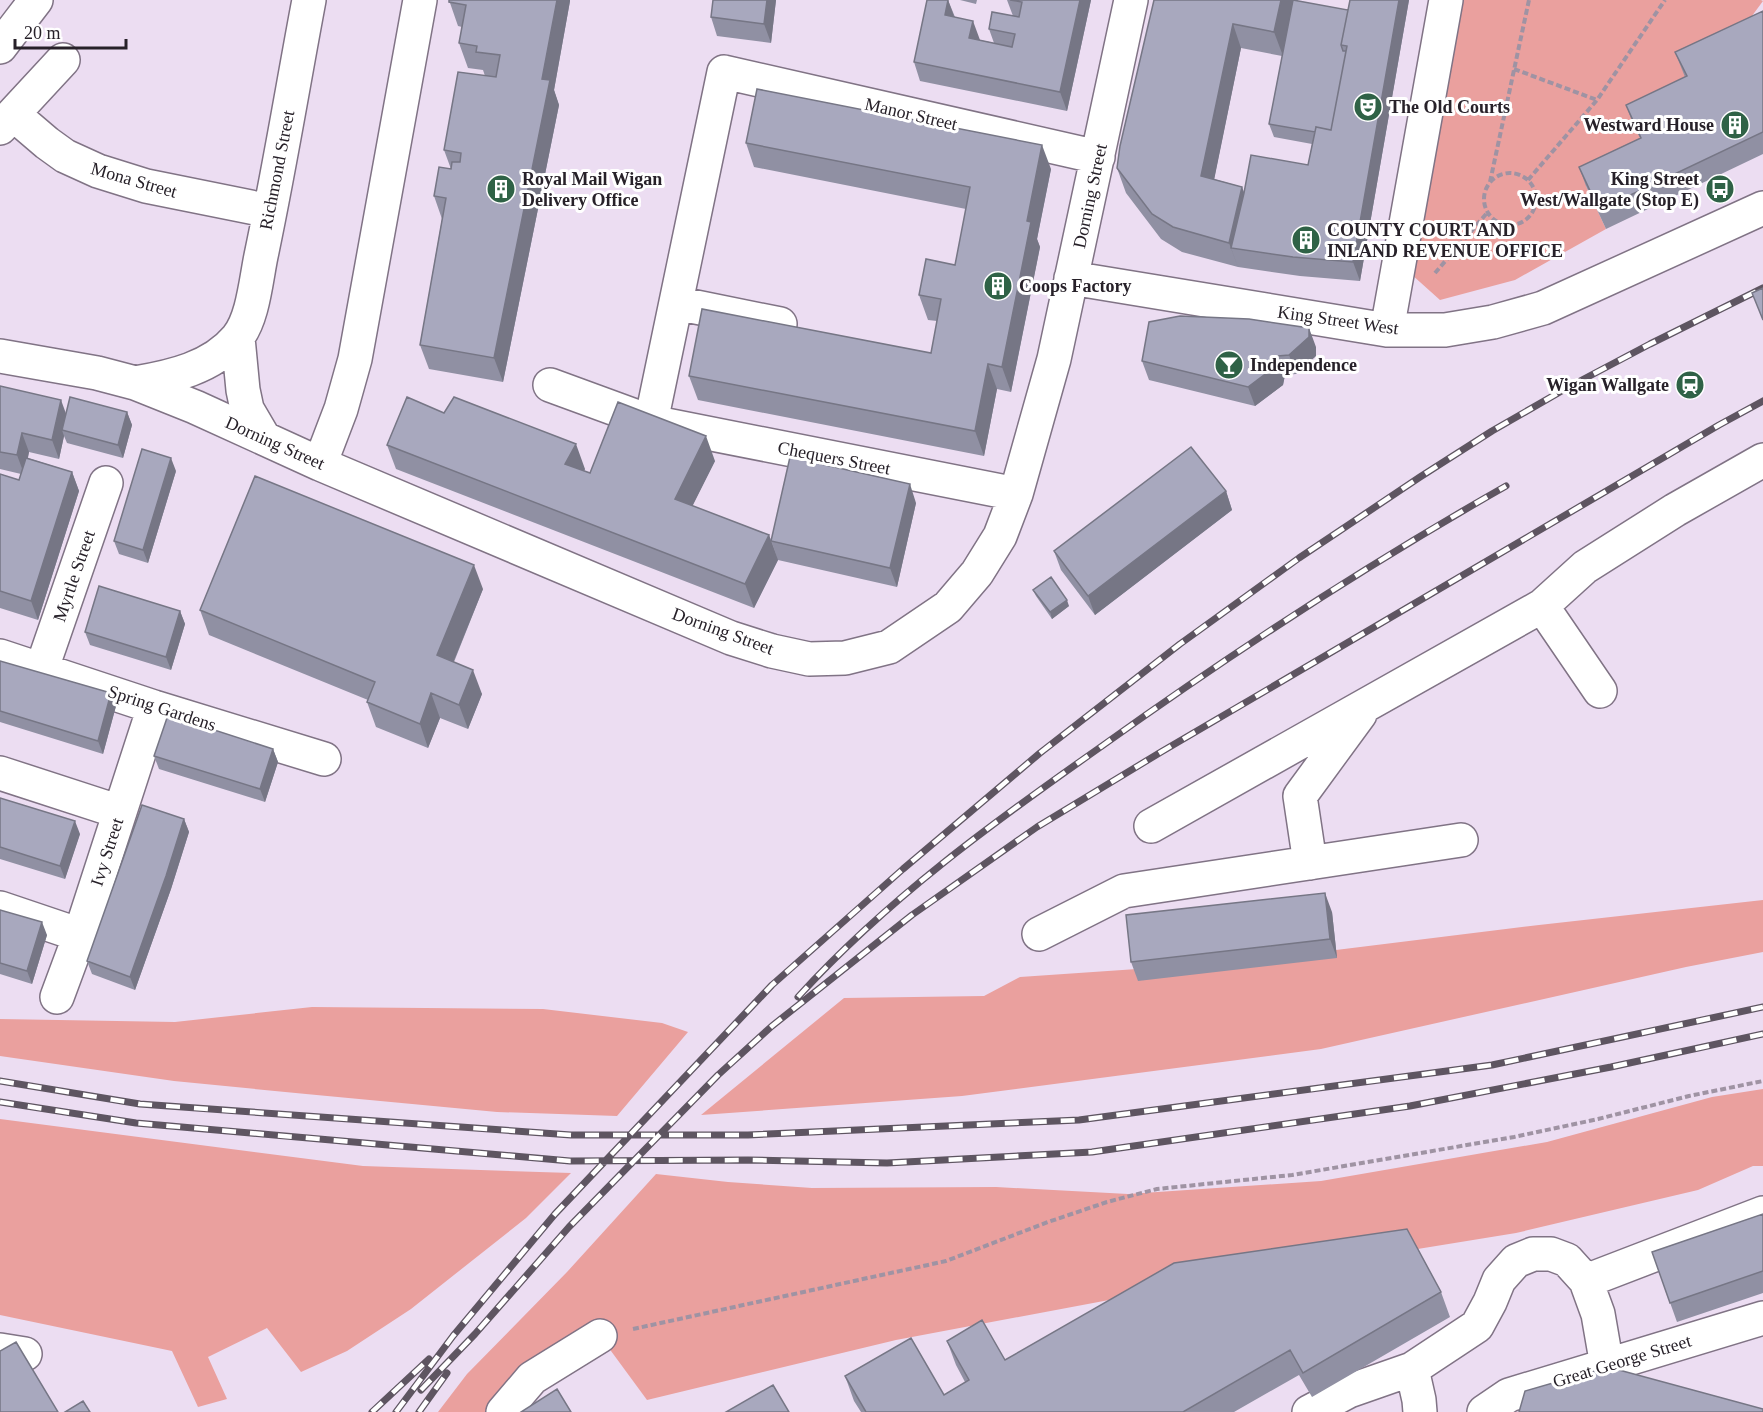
<svg xmlns="http://www.w3.org/2000/svg" width="1763" height="1412" font-family="Georgia,serif">
	<style>
		.green { fill: #eaa09e }
		.lines { fill: none; stroke-linecap: round; stroke-linejoin: round }
		.minor-casing { stroke: #807385; stroke-width: 36 }
		.path { stroke: #9f93a3; stroke-width: 4; stroke-dasharray: 6 3; stroke-linecap: butt }
		.minor { stroke: #fff; stroke-width: 33 }
		.rail-casing { stroke: #5e5561; stroke-width: 7 }
		.rail { stroke: #fff; stroke-width: 4.5; stroke-dasharray: 14; stroke-linecap: butt }
		.wall { fill: #9090a3; fill-rule: evenodd }
		.shaded-wall { fill: #767685 }
		.building { fill: #a8a8be; stroke: #767685; stroke-width: 1.5 }
		.labels { text-anchor: middle; dominant-baseline: central; stroke-width: 6; stroke-linejoin: round; paint-order: stroke }
		.poi-label { font-size: 18px; font-weight: bold; fill: #272129; stroke: #fff; text-anchor: start }
		.street-label { font-size: 18px; fill: #272129; stroke: #fff }
	</style>
	<rect width="100%" height="100%" fill="#ecddf2"/>
	<path class="green" d="M1456,0H1761L1763,1L1648,157L1586,186L1606,229L1515,280L1440,300L1411,274Z
		M1763,900V952L1686,967L1321,1049L962,1096L701,1115L844,998L984,996L1020,977L1137,969L1336,950L1539,925Z
		M312,1007L543,1009L662,1023L688,1032L617,1116L497,1112L306,1094L174,1081L0,1056V1019L175,1022Z
		M1763,1089V1166H1753L1698,1190L1516,1233L1141,1294L896,1340L647,1400L600,1336L493,1412H438L467,1374L567,1272L656,1174L728,1182L812,1188L996,1187L1128,1194L1321,1181L1547,1142L1712,1097Z
		M0,1119L363,1166L571,1173L526,1218L411,1309L347,1351L301,1372L267,1328L208,1357L227,1399L198,1407L172,1351L0,1315Z"/>
	<g class="lines">
		<g class="minor-casing">
			<path id="minor" d="M0,47L36,0
				M13,114L47,143L65,156L98,171L146,186L270,211
				M0,128L63,60
				M1071,278L1387,330H1445L1493,322L1543,308L1763,208
				M676,303L780,324
				M1387,330L1446,0
				M238,338L243,390L247,409L264,438
				M0,356L97,373L135,383L195,407L320,464L731,638L772,651L809,659L845,658L889,647L948,607L977,573L1000,536L1016,494L1054,359L1131,0
				M135,383C171,377 212,368 237,338C253,319 256,280 261,256C279,171 293,85 309,0
				M550,385L651,422L1016,494
				M651,422L724,72L1098,157
				M320,464L341,409L355,359L420,0
				M1542,606L1600,691
				M0,656L154,707L324,759
				M42,668L106,483
				M0,773L120,812
				M1151,826L1542,606L1585,567L1675,510L1763,460
				M1310,863L1300,796L1360,714
				M0,908L80,935
				M1039,934L1124,891L1461,840
				M57,997L80,935L154,707
				M1586,1281L1763,1213
				M0,1350L25,1354
				M1412,1369L1477,1326L1490,1302L1499,1280L1516,1261L1533,1254H1551L1567,1260L1586,1281L1598,1314L1607,1366
				M503,1412L532,1378L600,1336
				M1309,1412L1349,1391L1412,1369L1419,1400L1420,1412
				M1484,1412L1509,1395L1763,1318"/>
		</g>
		<path class="path" d="M1514,69L1597,100
			M1484 199a26 26 0 1 1 52 0a26 26 0 1 1-52 0Z
			M1528,180L1597,100L1665,0
			M1490,182L1529,0
			M1435,273L1487,213
			M633,1329L946,1261L1048,1222L1107,1202L1157,1189L1292,1175L1514,1137L1598,1119L1689,1096L1763,1081"/>
		<use href="#minor" class="minor"/>
		<g class="rail-casing">
			<path id="rail" d="M798,997C887,899 994,822 1102,746C1232,653 1367,565 1506,486
				M0,1081L140,1104L571,1135H748L1079,1120L1492,1065L1763,1007
				M0,1102L136,1123L570,1161L748,1160L887,1163L1092,1152L1410,1106L1611,1067L1763,1034
				M421,1390L475,1334L569,1227L718,1075L772,1026L912,915L1037,827L1161,752L1719,425L1763,401
				M372,1412L429,1359
				M396,1412L453,1336L555,1214L772,985L903,869L1040,753L1180,644L1299,558L1420,477L1492,431L1565,389L1650,344L1763,288
				M419,1412L447,1373"/>
		</g>
		<use href="#rail" class="rail"/>
	</g>
	<path class="wall" d="M449,0H570V1L554,90L559,105L503,382L429,369L420,345L442,219L434,196L451,169L444,150L485,76L483,70L468,68L459,43L462,27L458,26Z
		M776,0L771,43L717,36L711,17Z
		M948,0L955,17L980,40L994,43L989,29L1013,16L1007,0H1091L1067,111L920,81L914,62Z
		M960,0H977L976,4Z
		M1154,0L1348,10L1350,0H1409L1360,281L1300,276L1238,267L1182,252L1161,239L1126,193L1117,168ZM1241,48L1282,56L1269,124L1274,137L1312,144L1308,165L1244,193L1242,187L1214,179Z
		M1763,11V154L1606,229L1586,186L1579,167L1640,138L1633,124L1626,105L1685,77L1675,52Z
		M746,143L1051,169L1037,239L1040,247L1011,392L997,389L984,456L698,400L689,376L931,353L937,321L928,320L919,295L955,265L966,209L754,167Z
		M1316,347V356L1296,374L1285,375L1283,385L1255,406L1149,380L1142,361Z
		M0,386L66,414L127,412L132,425L123,458L67,443L64,436L59,459L29,452L28,458L72,472L79,491L38,620L0,608V474L19,480L21,474L0,469Z
		M444,413L585,469L584,471L590,473L715,461L692,506L769,535L778,560L754,608L396,469L387,445Z
		M176,471L148,563L119,554L114,541Z
		M1226,491L1232,510L1095,615L1061,570L1054,551Z
		M916,503L897,587L778,560L771,541Z
		M483,589L454,662L482,694L468,729L440,718L428,748L376,727L367,702L368,700L209,635L200,610Z
		M1033,590L1069,606L1052,619L1036,596Z
		M180,611L185,624L171,670L90,645L85,632Z
		M0,661L116,706L103,754L0,722Z
		M273,749L278,762L265,802L159,769L154,756Z
		M0,798L80,834L65,879L0,859Z
		M184,819L189,832L171,889L135,990L92,974L87,961Z
		M0,910L47,935L32,984L0,974Z
		M1332,912L1337,958L1138,981L1131,962Z
		M1763,1214V1293L1677,1322L1652,1252Z
		M1441,1292L1450,1317L1312,1397L1299,1375L1234,1412H861L854,1401L845,1376L944,1395L965,1382L956,1365L947,1341L1005,1360Z"/>
	<path class="shaded-wall" d="M557,0H570V1L554,90L559,105L503,382L494,358L542,79Z
		M767,0H776L771,43L764,24Z
		M948,0L955,19L945,15Z
		M1080,0H1091L1067,111L1060,92Z
		M1281,0H1295L1283,56L1274,32Z
		M1399,0H1409L1360,281L1353,262Z
		M973,21L980,40L969,38Z
		M1233,24L1241,48L1210,200L1201,176Z
		M1042,145L1051,169L1037,239L1040,247L1011,392L1002,367L1027,221Z
		M1242,187L1251,212L1231,248L1238,267L1229,243Z
		M1309,328L1316,347V356L1296,374L1289,355Z
		M1278,356L1285,375L1283,385L1255,406L1248,387Z
		M988,364L997,389L984,456L975,431Z
		M61,400L68,419L62,430L64,436L59,459L52,440Z
		M127,412L132,425L123,458L118,445Z
		M22,433L29,452L24,474L17,455Z
		M706,436L715,461L684,523L675,499Z
		M576,444L585,469L574,488L565,464Z
		M171,458L176,471L148,563L143,550Z
		M72,472L79,491L38,620L31,601Z
		M910,484L916,503L897,587L890,568Z
		M1226,491L1232,510L1095,615L1088,596Z
		M769,535L778,560L754,608L745,584Z
		M474,565L483,589L446,680L437,655Z
		M1067,600L1069,606L1052,619L1050,612Z
		M180,611L185,624L171,670L166,657Z
		M473,670L482,694L468,729L459,705Z
		M111,693L116,706L103,754L98,741Z
		M431,693L440,718L428,748L420,724Z
		M273,749L278,762L265,802L260,789Z
		M184,819L189,832L171,889L135,990L130,977Z
		M75,821L80,834L65,879L60,866Z
		M1325,893L1332,912L1337,958L1330,939Z
		M42,922L47,935L32,984L27,971Z"/>
	<path class="building" d="M449,0H557L542,79L550,80L494,358L420,345L446,198L434,196L439,167L451,169L452,162H460L461,153L444,150L458,72L496,77L500,55L476,52L477,46L459,43L466,5L449,2Z
		M713,0H767L764,24L711,17Z
		M927,0H948L945,15L973,21L969,38L1012,47L1015,34L989,29L992,12L1019,17L1022,2L1010,0H1080L1060,92L914,62Z
		M1154,0H1281L1274,32L1233,24L1201,176L1242,187L1229,243L1173,227L1152,214L1117,168L1120,146Z
		M1293,0L1348,10L1341,45L1343,51H1346L1331,130L1316,127L1315,132L1269,124Z
		M1350,0H1399L1353,262L1293,257L1231,248L1244,193L1251,155L1308,165L1316,127L1331,130L1347,46L1341,45Z
		M1763,11V132L1599,210L1579,167L1641,138L1626,105L1687,76L1675,52Z
		M757,89L1042,145L1027,221L1031,222L1002,367L988,364L975,431L689,376L702,309L931,353L941,299L919,295L926,259L955,265L970,187L746,143Z
		M1763,288V320L1752,293Z
		M1180,316L1249,319L1309,328V337L1289,355L1278,356L1276,366L1248,387L1142,361L1149,322Z
		M0,386L61,400L52,440L22,433L17,455L0,452Z
		M70,397L127,412L118,445L62,430Z
		M407,397L444,413L454,397L576,444L565,464L590,473L618,402L706,436L675,499L769,535L745,584L387,445Z
		M1191,447L1226,491L1088,596L1054,551Z
		M142,449L171,458L143,550L114,541Z
		M790,457L910,484L890,568L771,541Z
		M26,458L72,472L31,601L0,591V474L19,480Z
		M255,476L474,565L437,655L473,670L459,705L431,693L420,724L367,702L375,682L200,610Z
		M1051,577L1067,600L1050,612L1033,590Z
		M99,586L180,611L166,657L85,632Z
		M0,661L111,693L98,741L0,711Z
		M168,715L273,749L260,789L154,756Z
		M0,798L75,821L60,866L0,847Z
		M142,805L184,819L166,876L130,977L87,961Z
		M1325,893L1330,939L1131,962L1126,915Z
		M0,910L42,922L27,971L0,963Z
		M1763,1214V1271L1670,1303L1652,1252Z
		M1407,1229L1441,1292L1303,1373L1290,1350L1183,1412H866L845,1376L911,1338L944,1395L969,1380L947,1341L982,1320L1005,1360L1174,1263Z
		M16,1342L58,1412H0V1351Z
		M1608,1367L1763,1409V1412H1519L1525,1391Z
		M773,1385L789,1412H726Z
		M557,1389L571,1412H521Z
		M83,1401L90,1412H65Z"/>
	<defs>
		<g id="theatre-disc" transform="scale(1.5)"><circle r="9.5" fill="#2f6246" stroke="#fff"/><path d="M-5-5.5Q0-4 5-5.5V0Q5 5 0 6Q-5 5-5 0ZM-3.3-2.5H-1v1.5H-3.3ZM1-2.5H3.3v1.5H1ZM-2.8 1Q0 5.5 2.8 1Z" fill="#fff"/></g>
		<g id="building-disc" transform="scale(1.5)"><circle r="9.5" fill="#2f6246" stroke="#fff"/><path d="M-4-6H4V6H1V3H-1V6H-4ZM-2.5-4.3h1.7v1.8h-1.7ZM.8-4.3h1.7v1.8H.8ZM-2.5-1h1.7V.8h-1.7ZM.8-1h1.7V.8H.8Z" fill="#fff"/></g>
		<g id="bus-disc" transform="scale(1.5)"><circle r="9.5" fill="#2f6246" stroke="#fff"/><path d="M-5-6H5V4H4V6H2V4H-2V6H-4V4H-5ZM-3.5-4V0h7V-4ZM-3.5 1.2v1.5H-2V1.2ZM2 1.2v1.5H3.5V1.2Z" fill="#fff"/></g>
		<g id="bar-disc" transform="scale(1.5)"><circle r="9.5" fill="#2f6246" stroke="#fff"/><path d="M-6-5H6L.8 .8V4.5H3.5V6h-7V4.5H-.8V.8Z" fill="#fff"/></g>
		<g id="station-disc" transform="scale(1.5)"><circle r="9.5" fill="#2f6246" stroke="#fff"/><path d="M-3-6H3Q5-6 5-4V2Q5 4 3 4L4.5 6H3L1.5 4h-3L-3 6H-4.5L-3 4Q-5 4-5 2V-4Q-5-6-3-6ZM-3.5-4v3h7v-3ZM-3.5 1v1.5H-2V1ZM2 1v1.5H3.5V1Z" fill="#fff"/></g>
	</defs>
	<g fill-rule="evenodd">
		<use href="#theatre-disc" x="1368" y="107"/>
		<use href="#building-disc" x="1735" y="125"/>
		<use href="#building-disc" x="501" y="189"/>
		<use href="#bus-disc" x="1720" y="189"/>
		<use href="#building-disc" x="1306" y="240"/>
		<use href="#building-disc" x="998" y="286"/>
		<use href="#bar-disc" x="1229" y="365"/>
		<use href="#station-disc" x="1690" y="385"/>
	</g>
	<g class="labels">
		<g class="poi-label">
			<text x="1389" y="107">The Old Courts</text>
			<text x="1714" y="125" text-anchor="end">Westward House</text>
			<text x="522" y="179">Royal Mail Wigan<tspan x="522" dy="21">Delivery Office</tspan></text>
			<text x="1699" y="179" text-anchor="end">King Street<tspan x="1699" dy="21">West/Wallgate (Stop E)</tspan></text>
			<text x="1327" y="230">COUNTY COURT AND<tspan x="1327" dy="21">INLAND REVENUE OFFICE</tspan></text>
			<text x="1019" y="286">Coops Factory</text>
			<text x="1250" y="365">Independence</text>
			<text x="1669" y="385" text-anchor="end">Wigan Wallgate</text>
		</g>
		<g class="street-label">
			<text transform="translate(911 114) rotate(13)">Manor Street</text>
			<text transform="translate(277 170) rotate(-79)">Richmond Street</text>
			<text transform="translate(134 180) rotate(16)">Mona Street</text>
			<text transform="translate(1090 196) rotate(-78)">Dorning Street</text>
			<text transform="translate(1338 320) rotate(8)">King Street West</text>
			<text transform="translate(275 443) rotate(24)">Dorning Street</text>
			<text transform="translate(834 458) rotate(11)">Chequers Street</text>
			<text transform="translate(74 576) rotate(-71)">Myrtle Street</text>
			<text transform="translate(723 631) rotate(20)">Dorning Street</text>
			<text transform="translate(162 708) rotate(18)">Spring Gardens</text>
			<text transform="translate(107 852) rotate(-72)">Ivy Street</text>
			<text transform="translate(1622 1361) rotate(-17)">Great George Street</text>
		</g>
	</g>
	<path d="M15 39v9h111v-9" fill="none" stroke="#272129" stroke-width="3"/>
	<text x="24" y="39" font-size="18" fill="#272129" stroke="#ffffff" stroke-width="4.5" paint-order="stroke">20 m</text>
</svg>
